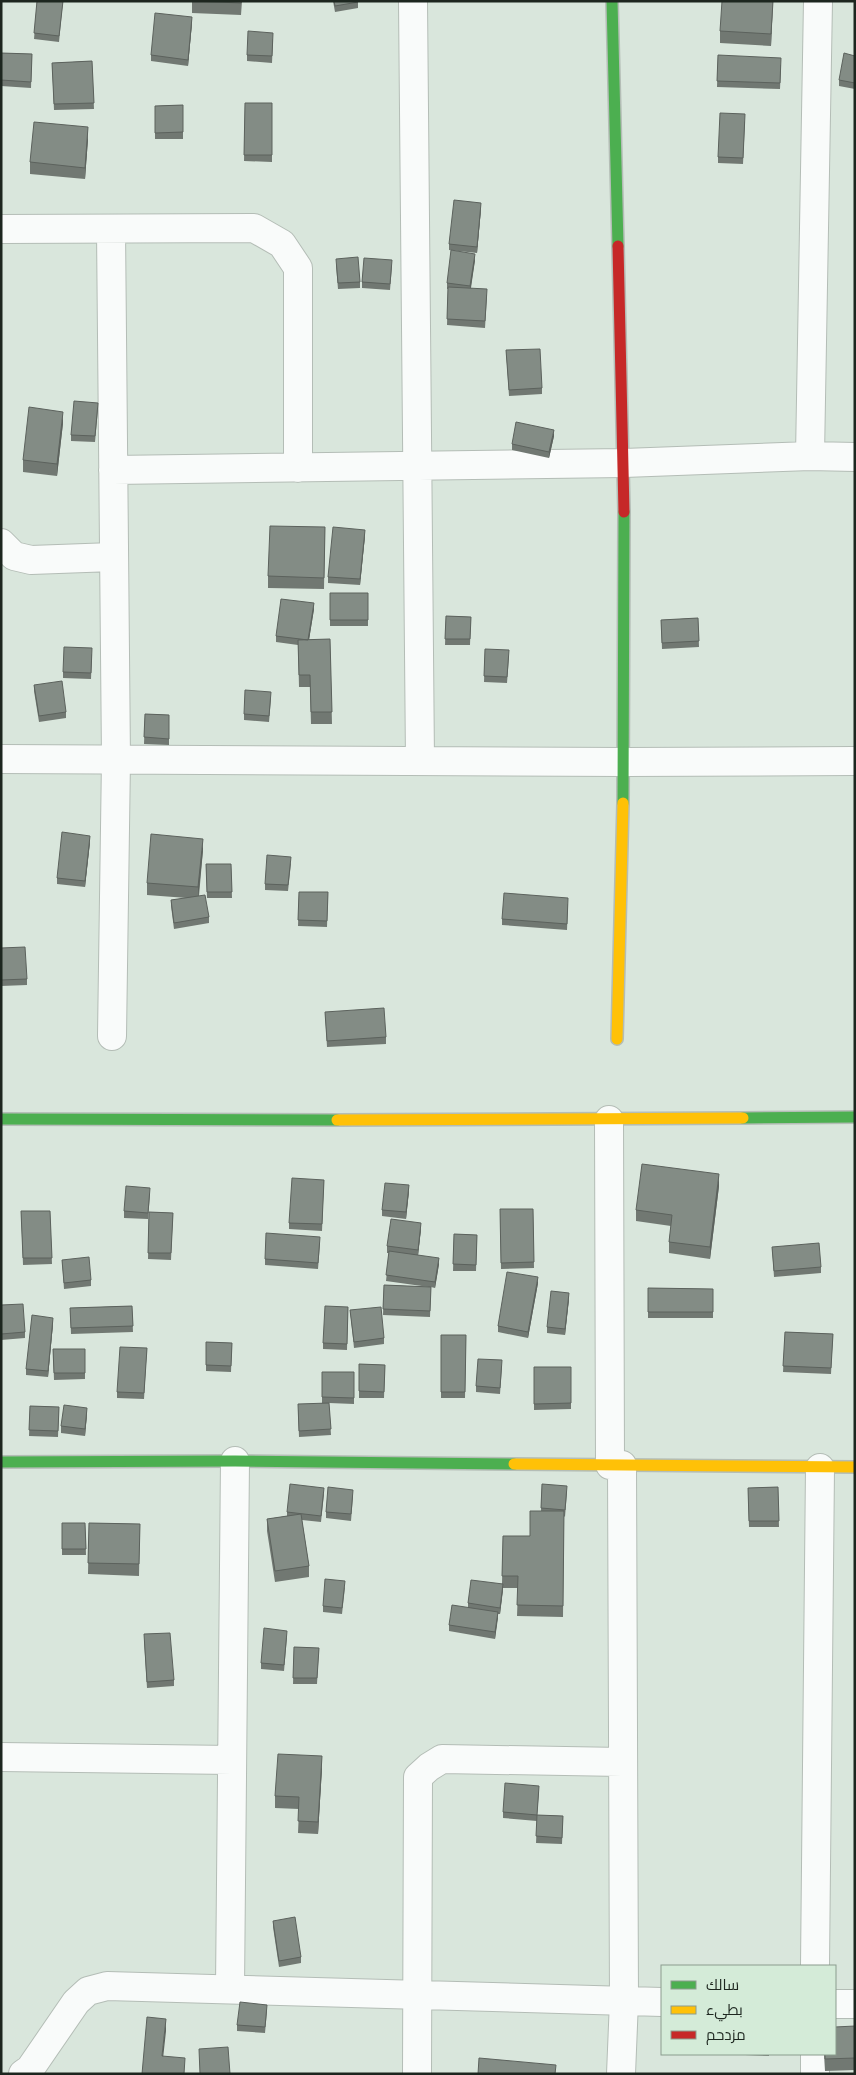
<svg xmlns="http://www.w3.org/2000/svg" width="856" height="2075" font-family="Ubuntu,Cairo,sans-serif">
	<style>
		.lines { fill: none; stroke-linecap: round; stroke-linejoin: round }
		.street-casing { stroke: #b4bdb6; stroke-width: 30 }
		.fast-casing { stroke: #b4bdb6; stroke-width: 14 }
		.slow-casing { stroke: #b4bdb6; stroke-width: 14 }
		.jam-casing { stroke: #b4bdb6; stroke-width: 14 }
		.street { stroke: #f9fbfa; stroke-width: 28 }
		.fast { stroke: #4caf50; stroke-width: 11 }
		.slow { stroke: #ffc107; stroke-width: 11 }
		.jam { stroke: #c62828; stroke-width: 11 }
		.wall { fill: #717872 }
		.shaded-wall { fill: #5c625d }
		.building { fill: #838c85; stroke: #5c625d }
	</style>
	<rect width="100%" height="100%" fill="#d9e6dc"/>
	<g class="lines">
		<g class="street-casing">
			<path id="street" d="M413,1L420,761
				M1,229L254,228L282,244L298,268V468
				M111,230L116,759L112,1036
				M810,456L818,1
				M113,470L624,463L810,456L855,457
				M1,543L14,556L31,560L113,557
				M1,759L624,762L855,761
				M609,1120L610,1465
				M1,1757L232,1760
				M815,1966L820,1468
				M230,1988L235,1461
				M835,2004H855
				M23,2074L30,2069L76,2002L88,1991L107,1986L662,2002
				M417,2074L418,1777L429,1767L442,1759L622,1762
				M621,2074L624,2001L622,1465
				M815,2074V2054"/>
		</g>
		<g class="fast-casing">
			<path id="fast" d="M612,1L618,246
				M623,803L624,512
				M743,1118L855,1117
				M1,1119L337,1120
				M1,1462L235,1461L514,1464"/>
		</g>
		<g class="slow-casing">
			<path id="slow" d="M617,1039L623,803
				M337,1120L743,1118
				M514,1464L855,1467"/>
		</g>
		<g class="jam-casing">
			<path id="jam" d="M618,246L624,512"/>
		</g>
		<use href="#street" class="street"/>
		<use href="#fast" class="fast"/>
		<use href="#slow" class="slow"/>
		<use href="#jam" class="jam"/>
	</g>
	<path class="wall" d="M37,1H63L59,42L34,39Z
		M192,1H242L241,15L192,13Z
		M333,1H358V8L335,12Z
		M773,1L771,46L720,43V31Z
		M192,23L188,66L151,61V55Z
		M273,39L272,63L247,61V55Z
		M1,53L32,54L31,88L1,86Z
		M718,55L781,65L780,89L717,87Z
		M855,56V89L839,86V80Z
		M92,61L94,109L54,110L52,63Z
		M245,103H272V162L244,161Z
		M183,105V139H155V106Z
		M745,121L743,164L718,163V157Z
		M88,139L85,179L30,174V162Z
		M481,209L477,253L449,250V244Z
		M475,260L471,288L487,295L485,328L447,325L448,289H447V283Z
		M336,265L360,282V288L338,289Z
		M392,266L390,290L362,288V282Z
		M506,350L542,388V394L509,396Z
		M98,409L95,442L71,441V435Z
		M63,423L57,476L23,472V460Z
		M554,436L549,458L512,450V444Z
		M325,527L324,589L268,588V576Z
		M365,536L360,585L328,583V577Z
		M330,593H368V626H330Z
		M314,609L309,640L330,639L332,724H311L310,687H299L298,645L276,642V636Z
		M446,616L471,617L470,645H445Z
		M698,618L699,647L662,649L661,620Z
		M485,649L509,656L507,683L484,682Z
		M92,654L91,679L63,678V672Z
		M34,685L66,712V718L39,722L34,691Z
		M271,698L269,722L244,720V714Z
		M145,714L169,715V745L144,744Z
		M90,842L85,887L57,884V878Z
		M203,850L199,896L209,917V923L174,929L171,906V900L187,898L147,895V883Z
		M291,863L288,891L265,890V884Z
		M206,864H231L232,898H207Z
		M299,892H328L327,927L298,926Z
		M568,904L567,930L502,925V919Z
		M1,948L27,979V985L1,986Z
		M325,1012L386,1037V1044L327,1047Z
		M324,1180L322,1231L289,1229V1223Z
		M719,1186L710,1259L669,1253V1242L671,1226L636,1221V1210Z
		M409,1191L406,1219L382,1216V1210Z
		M150,1194L148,1219L124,1218V1211Z
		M500,1209H533L534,1268L501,1269Z
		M21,1211H50L52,1264L23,1265Z
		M149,1212L173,1213L171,1260L148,1259Z
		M421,1229L418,1255L439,1264L435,1288L431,1287L430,1317L383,1315L384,1285L429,1287L386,1281L389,1253H387V1246Z
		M454,1234L477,1235L476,1271H453Z
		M320,1243L318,1269L265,1265V1259Z
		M772,1247L821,1267V1273L774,1277Z
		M62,1260L91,1280V1286L64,1289Z
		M538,1283L528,1338L498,1332V1326Z
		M648,1288L713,1289V1318H648Z
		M569,1299L565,1335L547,1333V1327Z
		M1,1305L25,1332V1338L1,1340Z
		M132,1306L133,1332L71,1334L70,1308Z
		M348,1307L347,1350L323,1349V1343Z
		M350,1310L384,1338V1344L354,1348Z
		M53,1324L48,1377L26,1375V1369Z
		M785,1332L833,1334L831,1374L783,1372Z
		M441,1335H466L465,1398H441Z
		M206,1342L232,1343L231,1372L206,1371Z
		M147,1348L144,1399L117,1398V1392Z
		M53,1349H85V1379L54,1380Z
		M359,1364L385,1365L384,1398H359Z
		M502,1366L500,1394L476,1392V1386Z
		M534,1367H571V1409L534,1410Z
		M322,1372H354V1404L329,1403L331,1435L299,1437L298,1410L322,1403Z
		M30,1406L59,1407L58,1437L29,1436Z
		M87,1414L85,1436L61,1433V1426Z
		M542,1484L567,1492L565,1517L564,1516L563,1617L517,1616L518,1588H503L500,1614H498L495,1639L449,1631V1625L468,1608V1603L502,1584L503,1536H530L541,1511Z
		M778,1487L779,1527H749L748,1488Z
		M324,1494L321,1522L302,1520L309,1566V1577L275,1582L267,1531V1519L287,1516V1512Z
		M353,1496L351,1521L326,1518V1512Z
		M62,1523H85L86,1555H62Z
		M89,1523L140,1524L139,1576L88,1574Z
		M345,1587L342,1614L323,1612V1606Z
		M287,1637L284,1671L261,1669V1663Z
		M144,1640L174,1680V1686L147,1688Z
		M294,1647L319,1648L317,1684H293Z
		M322,1768L318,1834L298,1833L299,1809L275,1808V1796Z
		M539,1792L537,1815L563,1816L562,1844L536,1843L537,1821L503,1818V1812Z
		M273,1921L301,1957V1963L279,1967L273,1927Z
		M267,2011L265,2033L237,2031V2025Z
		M855,2026V2070L825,2071L824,2054H835Z
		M745,2054H769V2056L745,2055Z"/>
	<path class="shaded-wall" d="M773,1L771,46V34Z
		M192,17V23L188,66V60Z
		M88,127V139L85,179V168Z
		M481,203V209L477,253V247Z
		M475,254V260L470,292V286Z
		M63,412V423L57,476V464Z
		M554,430V436L549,458V452Z
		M365,530V536L360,585V579Z
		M314,603V609L308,646V640Z
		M90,836V842L85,887V881Z
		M203,839V850L198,899V887Z
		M719,1174V1186L710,1259V1247Z
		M409,1185V1191L406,1219V1212Z
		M421,1223V1229L418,1256V1250Z
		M439,1258V1264L435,1288V1282Z
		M538,1277V1283L528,1338V1332Z
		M569,1293V1299L565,1335V1329Z
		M53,1318V1324L48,1377V1371Z
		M87,1408V1414L85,1436V1429Z
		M503,1584V1590L500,1614V1608Z
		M498,1612V1618L495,1639V1632Z
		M322,1756V1768L318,1834V1822Z
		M166,2019V2031L162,2068V2056Z"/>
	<path class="building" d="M37,1H63L59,36L34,33Z
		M192,1H241V3Z
		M334,1H358V2L335,6Z
		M722,1H773L771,34L720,31Z
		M155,13L192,17L188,60L151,55Z
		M248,31L273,33L272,56L247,55Z
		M1,53L32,54L31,82L1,80Z
		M844,53L855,56V83L839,80Z
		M718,55L781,58L780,83L717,81Z
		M92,61L94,103L54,104L52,63Z
		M245,103H272V155H244Z
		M183,105V132L155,133V106Z
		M720,113L745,114L743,158L718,157Z
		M34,122L88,127L85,168L30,162Z
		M454,200L481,203L477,247L449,244Z
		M451,250L475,254L470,286L447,283Z
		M358,257L360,282L338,283L336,259Z
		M364,258L392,260L390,284L362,282Z
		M448,287L487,289L485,321L447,319Z
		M540,349L542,388L509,390L506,350Z
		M74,401L98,403L95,436L71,435Z
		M29,407L63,412L57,464L23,460Z
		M516,422L554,430L549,452L512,444Z
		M270,526L325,527L324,578L268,576Z
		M333,527L365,530L360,579L328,577Z
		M330,593H368V620H330Z
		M281,599L314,603L308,640L276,636Z
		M446,616L471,617L470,639H445Z
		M698,618L699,641L662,643L661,620Z
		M330,639L332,712H311L310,675H299L298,640Z
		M64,647L92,648L91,673L63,672Z
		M485,649L509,650L507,677L484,676Z
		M62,681L66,712L39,716L34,685Z
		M245,690L271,692L269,716L244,714Z
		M145,714L169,715V739L144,737Z
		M62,832L90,836L85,881L57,878Z
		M151,834L203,839L198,887L147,883Z
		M267,855L291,857L288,885L265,884Z
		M206,864H231L232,892H207Z
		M299,892H328L327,921L298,920Z
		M504,893L568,898L567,924L502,919Z
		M205,895L209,917L174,923L171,900Z
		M25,947L27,979L1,980V948Z
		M384,1008L386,1037L327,1041L325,1012Z
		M642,1164L719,1174L710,1247L669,1242L672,1215L636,1210Z
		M292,1178L324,1180L322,1224L289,1223Z
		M385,1183L409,1185L406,1212L382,1210Z
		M126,1186L150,1188L148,1213L124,1211Z
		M500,1209H533L534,1262L501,1263Z
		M21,1211H50L52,1258H23Z
		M149,1212L173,1213L171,1253H148Z
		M391,1219L421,1223L418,1250L387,1246Z
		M266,1233L320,1237L318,1263L265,1259Z
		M454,1234L477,1235L476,1265L453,1264Z
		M819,1243L821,1267L774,1271L772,1247Z
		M389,1251L439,1258L435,1282L386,1275Z
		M89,1257L91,1280L64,1283L62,1260Z
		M507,1272L538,1277L528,1332L498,1326Z
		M384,1285L431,1287L430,1311L383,1309Z
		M648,1288L713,1289V1312H648Z
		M551,1291L569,1293L565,1329L547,1327Z
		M23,1304L25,1332L1,1334V1305Z
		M132,1306L133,1326L71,1328L70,1308Z
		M325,1306L348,1307L347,1344L323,1343Z
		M381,1307L384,1338L354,1342L350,1310Z
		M32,1315L53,1318L48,1371L26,1369Z
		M785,1332L833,1334L831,1368L783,1366Z
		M441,1335H466L465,1392H441Z
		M206,1342L232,1343L231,1366L206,1365Z
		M120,1347L147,1348L144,1393L117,1392Z
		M53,1349H85V1373H54Z
		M478,1359L502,1360L500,1388L476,1386Z
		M359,1364L385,1365L384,1392L359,1391Z
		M534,1367H571V1403L534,1404Z
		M322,1372H354V1398L322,1397Z
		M329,1403L331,1429L299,1431L298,1404Z
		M64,1405L87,1408L85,1429L61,1426Z
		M30,1406L59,1407L58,1431L29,1430Z
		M290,1484L324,1488L321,1516L287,1512Z
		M542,1484L567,1486L565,1510L541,1508Z
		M328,1487L353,1490L351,1514L326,1512Z
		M778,1487L779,1521H749L748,1488Z
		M530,1511H564L563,1606L517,1605L518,1576H502L503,1536H530Z
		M301,1514L309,1566L275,1571L267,1519Z
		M62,1523H85L86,1549H62Z
		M89,1523L140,1524L139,1564L88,1563Z
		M325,1579L345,1581L342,1608L323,1606Z
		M471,1580L503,1584L500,1608L468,1603Z
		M452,1605L498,1612L495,1632L449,1625Z
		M264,1628L287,1631L284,1665L261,1663Z
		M170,1633L174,1680L147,1682L144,1634Z
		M294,1647L319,1648L317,1678H293Z
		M278,1754L322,1756L318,1822L298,1821L299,1797L275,1796Z
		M505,1783L539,1786L537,1815L503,1812Z
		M537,1815L563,1816L562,1838L536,1836Z
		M295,1917L301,1957L279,1961L273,1921Z
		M240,2002L267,2005L265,2027L237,2025Z
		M147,2017L166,2019L162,2056L185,2058L184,2074H142Z
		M855,2026V2058L825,2059V2054H835V2027Z
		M228,2047L230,2074H200L199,2049Z
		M479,2058L556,2065L555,2074H478Z"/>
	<rect width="856" height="2075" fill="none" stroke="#1d261f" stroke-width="5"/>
	<rect x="661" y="1965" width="175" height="90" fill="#d4ebd8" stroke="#8b9c8e"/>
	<rect x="671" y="1981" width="25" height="8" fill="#4caf50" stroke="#8b9c8e"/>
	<text x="706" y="1990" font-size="15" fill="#1d261f">سالك</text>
	<rect x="671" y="2006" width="25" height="8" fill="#ffc107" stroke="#8b9c8e"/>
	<text x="706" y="2015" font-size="15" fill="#1d261f">بطيء</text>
	<rect x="671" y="2031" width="25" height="8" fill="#c62828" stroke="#8b9c8e"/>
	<text x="706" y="2040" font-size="15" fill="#1d261f">مزدحم</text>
</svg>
